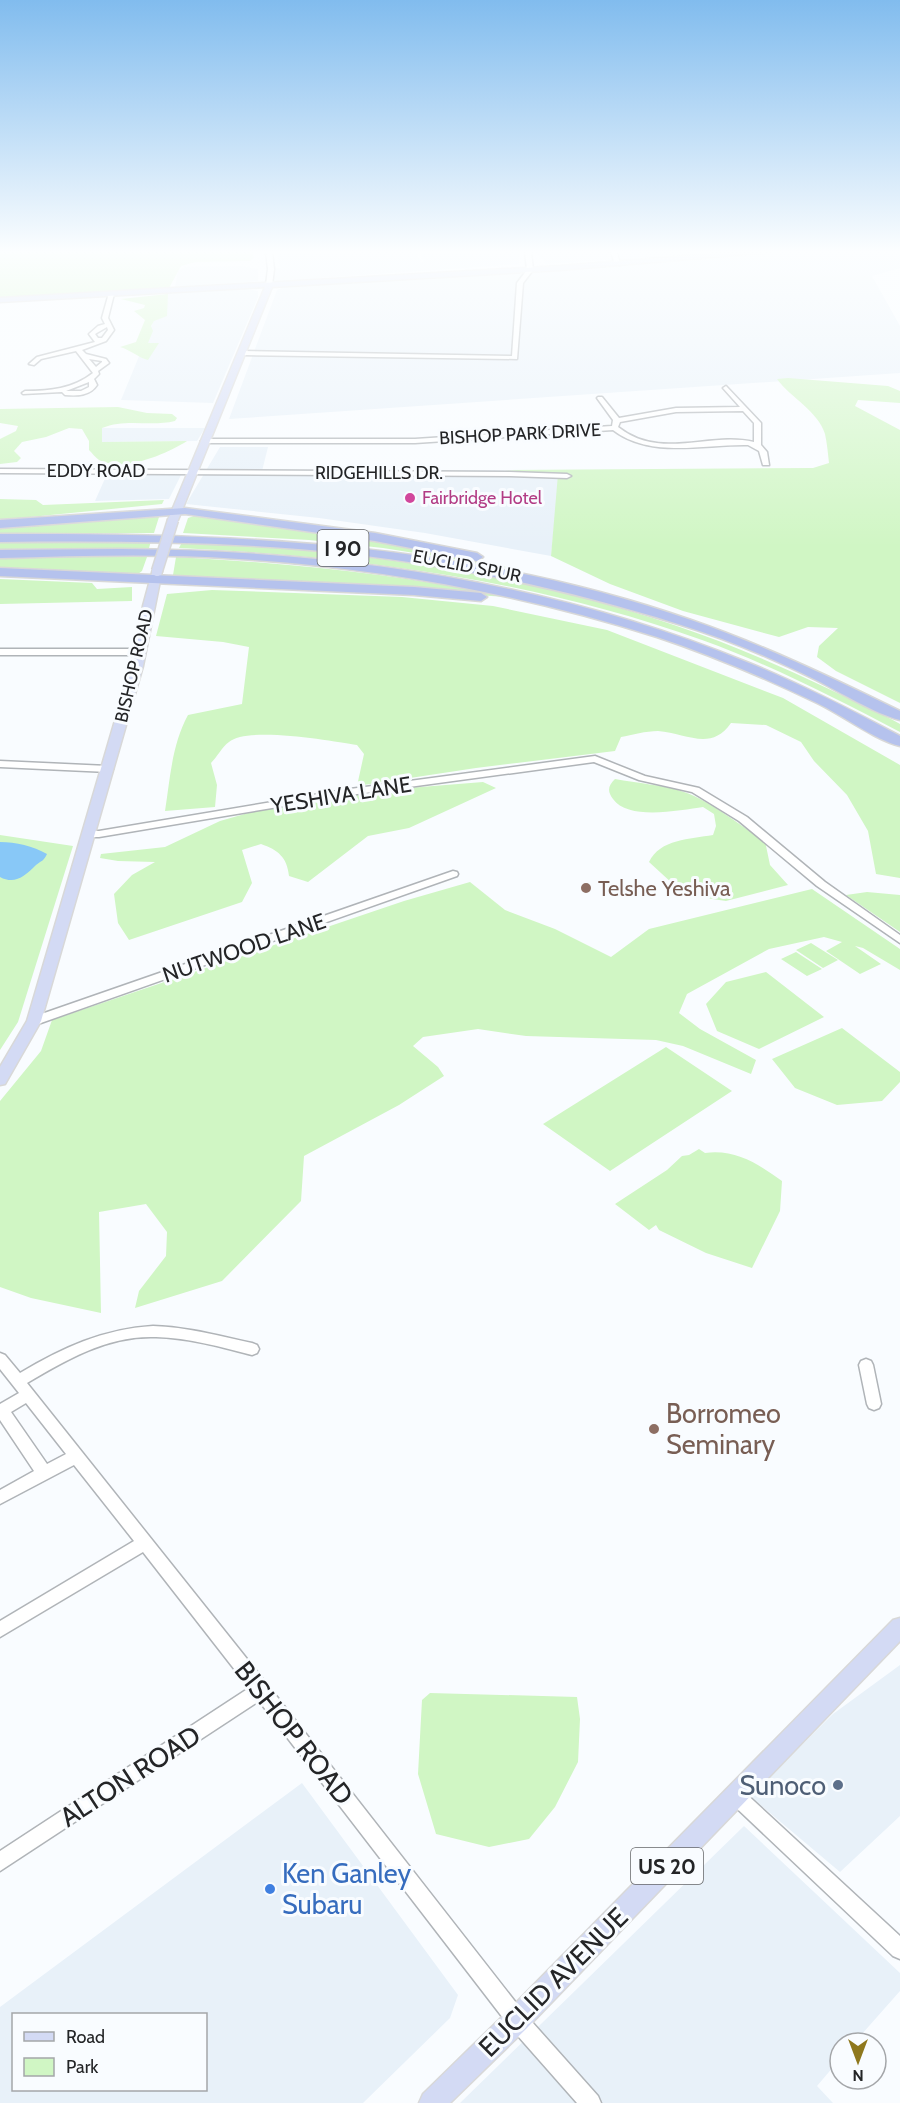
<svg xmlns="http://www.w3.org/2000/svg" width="900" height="2103" font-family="Cabin,sans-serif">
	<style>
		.built { fill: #e8f1f9; fill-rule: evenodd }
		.green { fill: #d0f6c4 }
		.water { fill: #88c8f7 }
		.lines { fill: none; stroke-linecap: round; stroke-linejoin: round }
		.minor-casing { stroke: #b0b4b8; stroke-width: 3 }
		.major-casing { stroke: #d8d8d8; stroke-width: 3 }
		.highway-casing { stroke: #d8d8d8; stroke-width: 3 }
		.minor { fill: #fff; fill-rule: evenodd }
		.major { fill: #d3daf4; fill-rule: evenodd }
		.highway { fill: #b5c2ed; fill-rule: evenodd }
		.major-bridge-casing { stroke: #d8d8d8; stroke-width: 13; stroke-linecap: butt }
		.major-bridge { stroke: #d3daf4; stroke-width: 10 }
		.hotel-dot { fill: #d1479c; stroke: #f9fcff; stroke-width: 2 }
		.education-dot { fill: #8d6e63; stroke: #f9fcff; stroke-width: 2 }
		.service-dot { fill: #5c6f8a; stroke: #f9fcff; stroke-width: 2 }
		.shop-dot { fill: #3f7fe0; stroke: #f9fcff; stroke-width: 2 }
		.labels { text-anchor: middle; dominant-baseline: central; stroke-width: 6; stroke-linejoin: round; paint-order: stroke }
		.far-street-label { font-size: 18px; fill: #242527; stroke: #f9fcff }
		.far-hotel-label { font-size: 18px; fill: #b23c85; stroke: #f9fcff; text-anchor: start }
		.shield { fill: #f9fcff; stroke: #646668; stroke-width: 1.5 }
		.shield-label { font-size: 21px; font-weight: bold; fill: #242527 }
		.street-label { font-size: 22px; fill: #242527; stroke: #f9fcff }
		.education-label { font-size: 22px; fill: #785e54; stroke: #f9fcff; text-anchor: start }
		.near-education-label { font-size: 27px; fill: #785e54; stroke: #f9fcff; text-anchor: start }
		.near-street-label { font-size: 27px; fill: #242527; stroke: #f9fcff }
		.near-service-label { font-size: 27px; fill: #4e5e75; stroke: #f9fcff; text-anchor: end }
		.near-shop-label { font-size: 27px; fill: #366cbe; stroke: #f9fcff; text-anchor: start }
	</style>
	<rect width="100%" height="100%" fill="#f9fcff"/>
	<path class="built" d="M416,252L421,262L424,261L421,254L519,252V264L319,278L320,281L270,284L272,269L280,268L277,253Z
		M536,252H693L694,255L692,258L606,263L605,260L546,264Z
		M782,252H900V268L872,276L900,326V373L229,419L277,290L284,287L507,273Z
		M241,266L258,269V281L175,287L178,271L185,267Z
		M247,289L258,291V297L213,403L121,400L165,293Z
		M102,428H205L197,441L101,442Z
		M220,447H268L262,471L495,470L558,474L559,478L551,556L425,533L319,518L186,504Z
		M179,473L181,475L169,499L95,501L107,474Z
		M900,1665V1816L840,1872L750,1796L833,1714Z
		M302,1783L458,1995L450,2018L363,2103H0V2007ZM14,2014H206V2090H14Z
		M744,1826L900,1973V1991L854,2043H840V2059L817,2086L833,2103H460Z"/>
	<path class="green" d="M0,252H252L254,257L250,261L195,262L181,266L169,288L0,298Z
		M168,294L167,316L154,321L151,326L153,331L148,343H159L148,360C137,357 131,350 120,347L136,342L145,320L134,311L144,308L145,305L121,299Z
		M788,378L888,386L900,391V403L858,400L855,406L900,430V703L836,671L817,657L819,646L838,628L808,627L779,637L683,611L610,584L551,556L558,474L505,470L813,468L829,463C828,454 827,443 825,434C818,411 791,398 777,379Z
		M118,407L147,413L172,414L177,418L175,421C150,427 126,418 102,428V442L187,441C167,454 122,473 99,460C96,458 92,453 89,450V441L82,429L69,428L46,437L22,442L14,451L21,458L17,462L0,464V439L16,431L18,426L0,423V409Z
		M0,499L36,500L43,505L164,500L162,504L0,520Z
		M155,515L159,517L154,533L0,534V526Z
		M197,515L396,544L491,562L509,568L383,548L309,540L183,533L188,518Z
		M151,541L149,548L0,549V543Z
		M182,542C349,550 514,571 674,625C749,650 820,684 891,719L900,724V732C835,698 771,665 702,640C534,580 357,556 179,548Z
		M69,557H147L142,571L135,576L0,569V559Z
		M176,557C288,563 397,574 507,597L175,576L173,575Z
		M0,579L92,583L97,589L132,587V601L0,604Z
		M212,590L402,597L493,606L607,630L783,698L900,765V878L876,874L868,831L847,795L814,761L801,742L766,725L731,723C711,752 686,733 658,731C646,731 632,735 621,737L615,751L476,768L357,786L364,754L357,745C331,741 248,726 229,742C222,747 217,757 211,763L217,785L215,807L165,811C170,779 172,744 188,715L242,704L249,647L223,642L156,636L167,594Z
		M615,779C637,783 663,785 684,792C711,801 740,826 765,841L770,865L788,885L726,901L685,895L649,862C660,839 690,839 713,835L716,826L714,814L703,807C681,810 628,821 613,799C607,791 608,786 615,779Z
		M483,782L496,788L409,828L368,836L308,882L289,876C287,857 278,850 261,844L242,850L252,883L242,902L129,940L118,923L114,894L132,875L155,862L118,861L100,858L101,854L165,847L220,821L259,810L396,789Z
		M0,835L73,846L18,1022L0,1050Z
		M470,882L505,910L555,929L611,957L649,929L812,889L900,949V970L863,948L855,946L881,964L860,974L826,951L842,942L824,937L769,949L687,994L679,1013L700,1029L756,1060L751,1074L683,1046L656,1040L526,1036L478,1029L423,1037L413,1046L438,1067L444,1076L399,1105L304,1156L301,1201L222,1281L135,1308L139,1291L166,1256L167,1232L146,1204L99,1212L101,1313L31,1298L0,1287V1101L41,1051L52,1020L404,901Z
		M867,892L900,895V932L846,895Z
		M811,943L838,960L823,968L796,950Z
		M796,952L822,969L807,976L781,959Z
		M766,972L824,1017L759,1049L717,1031L706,1004L726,982Z
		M842,1028L900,1072V1082L882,1101L837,1105L795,1088L772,1059Z
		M666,1047L732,1091L610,1171L543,1124Z
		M699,1149L705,1153C736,1149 758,1164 782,1181L780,1211L752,1268L706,1253L659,1230L656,1225L649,1230L615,1204L667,1170L682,1156L689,1155Z
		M430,1693L577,1697L580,1719L578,1762L555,1807L529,1839L489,1847L436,1834L418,1774L422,1700Z"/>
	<path class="water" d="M0,842C16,842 33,846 47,854C44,861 41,861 36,865C25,876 15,885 0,877Z"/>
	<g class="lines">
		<g class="minor-casing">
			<path id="minor" d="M266,252H272L274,269L272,285L269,287L266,285L268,269Z
				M525,252H531L533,270L523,283L517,359L243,355L240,353L243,351L512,356L517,283L527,270Z
				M611,252H617L620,265L615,264Z
				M109,293L114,294L108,318L114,330L106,341L82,350L86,354L106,359L109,363L98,371L99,374L94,379L97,385C90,396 77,396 65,395L62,392L23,394L22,393L25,391C49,391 73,389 93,373L76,351L41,359L34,365L29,364L37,357L95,342L89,334L98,326L105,324L102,318ZM107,327L108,330L102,338H98L95,334ZM89,359L102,361V362L96,367ZM89,382V387L81,391H66Z
				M726,386L761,423V445L767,452L769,465H763L759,451L748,445C704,444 651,459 613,430L415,443H205L201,441L205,439H415L612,426L613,420L597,398L598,397H602L619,418L676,408L740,407L723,388ZM743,411L754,423V442C709,431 661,461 618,427L620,422L676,412Z
				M0,469L510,472L567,474L571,476L567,478L510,476L0,473Z
				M0,649H141L145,652L141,655H0Z
				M595,756L645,776L699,788L747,817L825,882L900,935V943L817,886L739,821L692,792L639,780L594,762L350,795L99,837H88L83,834L88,831H99L350,789Z
				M0,761L108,766L113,769L108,772L0,767Z
				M453,871L457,872L458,874L457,876L38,1024H30L28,1021L30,1018Z
				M153,1326C187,1327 219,1336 252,1343L257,1345L259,1349L257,1353L252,1355C221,1347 189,1338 156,1337C109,1335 67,1359 27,1383L267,1684L524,2013L598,2096L601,2103H577L510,2027L259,1701L0,1871V1851L249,1688L143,1552L0,1637V1621L134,1541L74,1465L0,1504V1490L34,1471L0,1420V1404L19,1393L0,1369V1353L5,1355L20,1373C62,1348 103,1329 153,1326ZM26,1403L66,1454L47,1464L11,1412Z
				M866,1359L871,1361L873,1365L881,1404L879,1408L874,1410L869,1408L867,1404L859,1365L861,1361Z
				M736,1787L742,1790L900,1936V1959L893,1956L730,1802L727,1796L730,1790Z"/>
		</g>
		<g class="major-casing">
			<path id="major" d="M736,252H771L560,270L272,287L178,520L173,523L168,520L265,287L0,302V298L560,266Z
				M153,569L162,571L143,666L41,1021L5,1084L0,1085V1067L27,1021L131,666L143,606Z
				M900,1618V1641L526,2029L450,2103H419L423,2094L508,2011L893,1620Z"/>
		</g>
		<g class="highway-casing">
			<path id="highway" d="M185,508L375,533L477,553L483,557L477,561L375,541L185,514L0,528V520Z
				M0,534C232,533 469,542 691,620C763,645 831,677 900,711V720C875,714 840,692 816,680C772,658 724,638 678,624C570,590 461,567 350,554C234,541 117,541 0,542Z
				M120,549C334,550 550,581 749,663C801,684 851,710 900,736V746C875,740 842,715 817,703C765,678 711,655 657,637C521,594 381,568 239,559C159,553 79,556 0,558V550Z
				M0,568L414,587L481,593L487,597L481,601L414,595L0,576Z"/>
		</g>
		<use href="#minor" class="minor"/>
		<use href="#major" class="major"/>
		<use href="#highway" class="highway"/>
		<g class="major-bridge-casing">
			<path id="major-bridge" d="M157,571L173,520"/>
		</g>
		<use href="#major-bridge" class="major-bridge"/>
	</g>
	<linearGradient id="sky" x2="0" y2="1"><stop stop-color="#81bcee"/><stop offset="0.46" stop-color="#fcfeff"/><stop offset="1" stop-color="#fcfeff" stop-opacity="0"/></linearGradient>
	<rect width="900" height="547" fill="url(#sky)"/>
	<circle class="hotel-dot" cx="410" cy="498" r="6"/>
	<g class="education-dot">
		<circle cx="586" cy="888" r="6"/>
		<circle cx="654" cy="1429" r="6"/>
	</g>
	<circle class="service-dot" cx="838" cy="1785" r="6"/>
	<circle class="shop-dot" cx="270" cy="1889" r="6"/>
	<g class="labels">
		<g class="far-street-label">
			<text transform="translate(520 434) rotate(-3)">BISHOP PARK DRIVE</text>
			<text x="96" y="471">EDDY ROAD</text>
			<text x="379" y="473">RIDGEHILLS DR.</text>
			<text transform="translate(467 566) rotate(11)">EUCLID SPUR</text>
			<text transform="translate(134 666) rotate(-77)">BISHOP ROAD</text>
		</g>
		<g class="far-hotel-label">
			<text x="422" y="498">Fairbridge Hotel</text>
		</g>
		<g class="shield">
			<rect x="317.5" y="530" width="51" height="36" rx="4.5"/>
			<rect x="631" y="1848" width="72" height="36" rx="4.5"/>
		</g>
		<g class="shield-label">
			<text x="343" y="548">I 90</text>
			<text x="667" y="1866">US 20</text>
		</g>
		<g class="street-label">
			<text transform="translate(341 795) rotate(-9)">YESHIVA LANE</text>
			<text transform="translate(244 948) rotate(-19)">NUTWOOD LANE</text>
		</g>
		<g class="education-label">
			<text x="598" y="888">Telshe Yeshiva</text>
		</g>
		<g class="near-education-label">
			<text x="666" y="1413">Borromeo<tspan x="666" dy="31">Seminary</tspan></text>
		</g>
		<g class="near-street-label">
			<text transform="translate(294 1733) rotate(52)">BISHOP ROAD</text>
			<text transform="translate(130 1776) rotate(-33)">ALTON ROAD</text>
			<text transform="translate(553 1982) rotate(-45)">EUCLID AVENUE</text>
		</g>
		<g class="near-service-label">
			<text x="826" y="1785">Sunoco</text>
		</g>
		<g class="near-shop-label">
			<text x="282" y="1873">Ken Ganley<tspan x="282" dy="31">Subaru</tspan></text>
		</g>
	</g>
	<rect x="12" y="2013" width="195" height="78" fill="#f9fcff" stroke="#a4a6a9" stroke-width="1.5"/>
	<rect x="24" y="2032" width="30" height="9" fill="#d3daf4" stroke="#a4a6a9" stroke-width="1.5"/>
	<text x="66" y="2043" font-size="18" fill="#242527">Road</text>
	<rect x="24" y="2058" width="30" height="18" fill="#d0f6c4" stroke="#a4a6a9" stroke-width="1.5"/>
	<text x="66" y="2073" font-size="18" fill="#242527">Park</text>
	<g transform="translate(858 2061) rotate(180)"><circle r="28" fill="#f9fcff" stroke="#a4a6a9" stroke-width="1.5"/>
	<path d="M0-4.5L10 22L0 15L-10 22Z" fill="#8f781d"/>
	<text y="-9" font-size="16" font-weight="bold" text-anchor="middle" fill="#242527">N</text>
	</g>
</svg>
